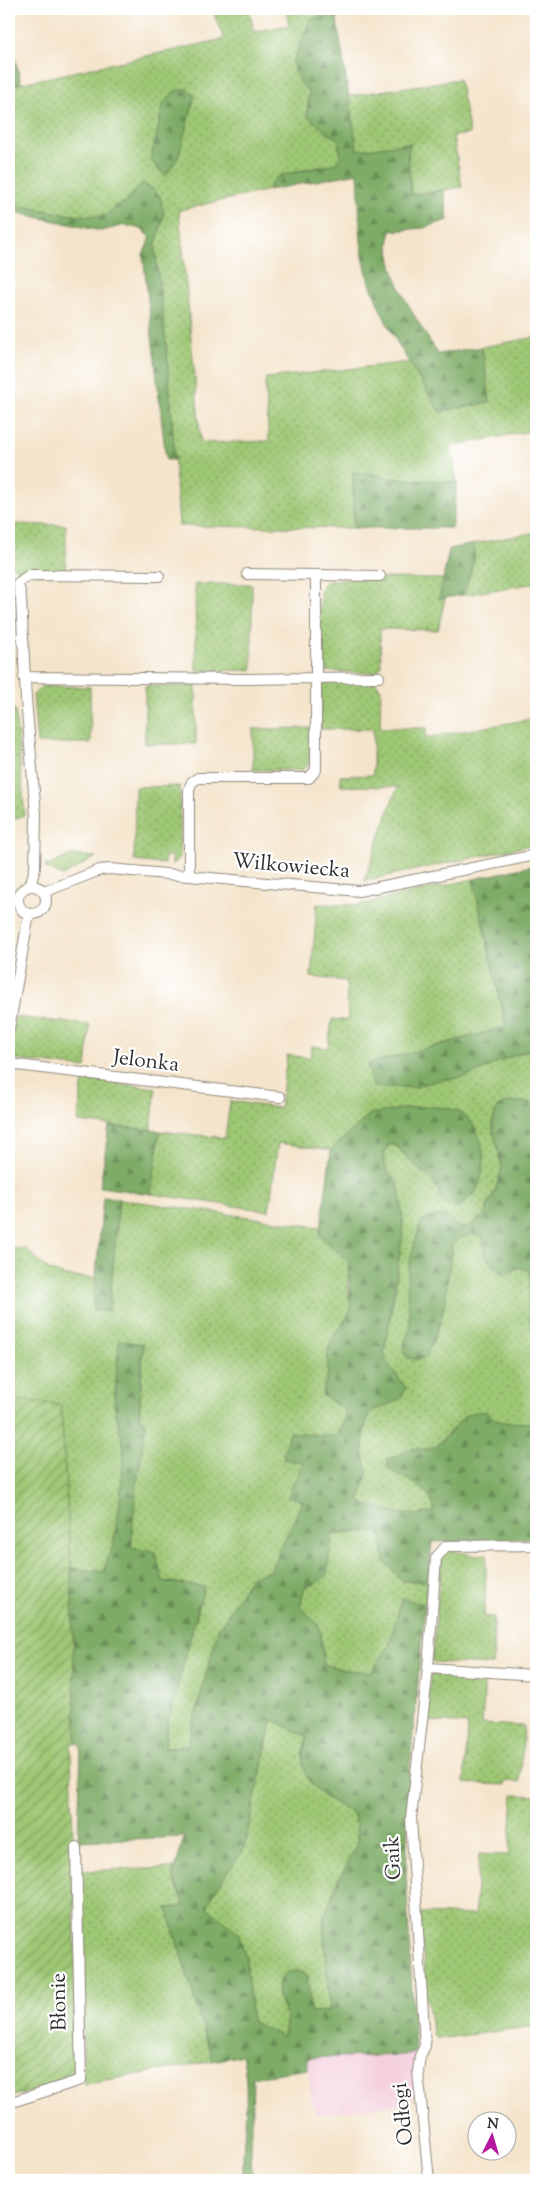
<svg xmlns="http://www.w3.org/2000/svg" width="545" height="2189" font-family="'Sorts Mill Goudy',serif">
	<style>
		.built { fill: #f4cfde }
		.grass { fill: url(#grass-dots); stroke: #647950 }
		.forest { fill: url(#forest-firs); stroke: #546c48; fill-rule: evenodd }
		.garden { fill: url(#garden-furrows); stroke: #647950 }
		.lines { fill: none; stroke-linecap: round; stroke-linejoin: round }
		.minor-casing { stroke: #90887b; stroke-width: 12 }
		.minor { stroke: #fff; stroke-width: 10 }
		.labels { text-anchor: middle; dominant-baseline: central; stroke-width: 4.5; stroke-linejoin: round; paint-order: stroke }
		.street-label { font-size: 21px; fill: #2b2b2b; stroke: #fff }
	</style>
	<defs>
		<pattern id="grass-dots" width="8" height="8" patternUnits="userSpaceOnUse" patternTransform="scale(1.25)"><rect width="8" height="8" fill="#9ec774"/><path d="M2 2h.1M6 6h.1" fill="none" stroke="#81a25f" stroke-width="1.8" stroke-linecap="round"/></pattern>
		<pattern id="forest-firs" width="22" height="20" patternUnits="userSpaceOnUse" patternTransform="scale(1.25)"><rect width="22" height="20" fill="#7eac66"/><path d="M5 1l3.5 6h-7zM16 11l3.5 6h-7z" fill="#678c54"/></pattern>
		<pattern id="garden-furrows" width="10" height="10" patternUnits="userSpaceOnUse" patternTransform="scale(1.25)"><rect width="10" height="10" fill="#9ec774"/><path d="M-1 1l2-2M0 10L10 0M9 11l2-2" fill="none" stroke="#81a25f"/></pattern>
	</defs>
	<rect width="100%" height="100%" fill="#fff"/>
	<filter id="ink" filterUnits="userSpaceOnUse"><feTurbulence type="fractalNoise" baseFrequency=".02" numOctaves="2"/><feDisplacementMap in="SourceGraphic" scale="10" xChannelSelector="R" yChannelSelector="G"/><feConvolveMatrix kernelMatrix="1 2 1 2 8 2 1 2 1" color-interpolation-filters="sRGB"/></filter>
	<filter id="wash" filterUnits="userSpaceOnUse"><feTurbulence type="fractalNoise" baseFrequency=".0096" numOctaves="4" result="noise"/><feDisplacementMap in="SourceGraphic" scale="20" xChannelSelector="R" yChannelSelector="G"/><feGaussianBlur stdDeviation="1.12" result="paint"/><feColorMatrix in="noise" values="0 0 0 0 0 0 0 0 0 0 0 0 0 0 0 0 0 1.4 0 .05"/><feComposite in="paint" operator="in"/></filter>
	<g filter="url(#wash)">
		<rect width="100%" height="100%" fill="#f4e4cb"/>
		<path class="built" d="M415,2052L417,2091L409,2103L318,2114L311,2098L308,2058L404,2055Z"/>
		<path class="grass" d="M212,9H249L254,32L289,25L286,9H335L336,13L311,19L299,81L309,92L327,133L338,139L341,158L335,164L298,171L271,182L269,190L179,210L201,443L269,441L265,384L266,378L410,362L440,412L490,402L482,347L536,337V430L451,446L457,482L395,479L366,473L353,472L354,528L179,526L167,353L155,247L164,214L142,183L126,202L115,206L105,216H77L9,204V86L224,39Z
			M459,79L470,134L453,136L462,187L411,195L408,154L357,151L349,96Z
			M9,524L66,525V573C49,573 16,580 9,560C6,550 9,535 9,524Z
			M536,532V583L463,595L474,561V544Z
			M393,578L444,579L439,599L445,598L438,630L380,629L381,667L376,673L324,671L320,667V593L323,584L332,580Z
			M195,584H252V670L196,671Z
			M338,681L375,682L381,689L380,728H427L425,738L536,718V844L364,881L393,798L398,787L341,786L340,776L373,775V729H321V688L325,683Z
			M42,686L90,687L91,743H37L33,695Z
			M145,686H196V744H145Z
			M9,706L15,710L25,815L9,821Z
			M310,728V763L302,770H253V729Z
			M180,786V858L172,865V856H165L164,864L134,861L135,787Z
			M71,855L96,857L63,876L45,868V865H50Z
			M473,879L506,1027L368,1064L373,1087H414L439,1080L458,1078L476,1073L498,1062L529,1050L536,1051V1102H511L497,1107L492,1124L502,1168L495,1191L488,1205L486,1213L482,1217L466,1228H460L410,1306V1329L405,1341L426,1357L440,1323L444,1307L452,1246C461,1236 470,1231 483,1237C483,1259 488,1265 507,1274L519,1267L528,1270L530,1276L529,1311L532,1332L536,1334V1425C517,1418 502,1430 487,1412L466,1415L435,1447L426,1450L411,1449L404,1478C417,1483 434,1495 434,1511C411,1520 386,1510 363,1504L360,1500L367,1472L363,1450L364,1430L370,1411L381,1407L406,1388L386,1361L384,1353L395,1290L403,1222L398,1182C385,1171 379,1161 388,1145H395C403,1150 406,1157 413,1164C421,1173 431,1174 436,1187L474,1195L483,1170L451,1109L416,1107L370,1114L331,1150L278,1143L269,1211L151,1194L160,1131L225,1138L230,1101L280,1108L287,1055L310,1058L312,1046L328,1048L332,1019L348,1020L346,981L311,977L317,904L358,905Z
			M15,1017L90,1025L86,1068L17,1060C6,1051 13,1029 15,1017Z
			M83,1079L156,1088L151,1130L78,1122Z
			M119,1199L320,1227V1236L349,1262L348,1284L351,1309L342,1326L334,1335L328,1351V1373L322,1395L346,1410L343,1424L337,1437L289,1432L303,1462V1501L270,1571L251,1577L218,1630L187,1747H165L168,1722L204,1587L162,1581L155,1552L130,1547L136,1490L143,1344L114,1405L124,1448L120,1504L113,1545L103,1572L71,1568L61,1405L9,1399V1248L27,1249L48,1270L66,1276L97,1278L93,1310L109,1311Z
			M358,1531L381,1533L385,1562L403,1581H428L425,1605L402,1598L389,1647L371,1672L344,1670L324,1664L319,1626L300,1606L305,1586L315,1584L327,1575L331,1534Z
			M450,1550L473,1555L487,1554L484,1617H494L493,1665L432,1662L442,1556Z
			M431,1674L485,1677L482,1724L524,1726L520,1782L506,1781L505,1785L464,1783L468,1724L425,1721Z
			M272,1719L308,1737L302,1754L323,1796L354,1814L358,1842L335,1888L323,1921L330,2011L310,2012L308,1977L298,1971L287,1972L277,1993L287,2019L283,2037L252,2022L246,1959L207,1907L214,1892L244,1849Z
			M513,1795L536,1796V2026L438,2039L433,2035L426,1993L420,1913L475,1915L479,1854L509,1855Z
			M174,1868L173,1877L185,1906L167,1908L213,2061L84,2084L78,1871Z"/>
		<path class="forest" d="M336,13L357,150L411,143L408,154L411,195L444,190L448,220L424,228L391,231C380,268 419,323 438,354L482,347L490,402L440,412C412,366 375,315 364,261C358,233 360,202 358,173L269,190L271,183L278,176L335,164L341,158L338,139L327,133L307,115L309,92L299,81L292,63L311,19Z
			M9,32L21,83L11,85L9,74Z
			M186,89L195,95L178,158L165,176L150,160L156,138L163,104L175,91Z
			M142,183L153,189L160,196L164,214L155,248L167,353L175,460H166L143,255L150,238L141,229L125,225L101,231L9,211V204L77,216H105L115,206L126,202Z
			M353,472L366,473L395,479L457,482L452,528H354Z
			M474,544V561L463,595L439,599L449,549Z
			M536,865V1051L528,1050L498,1062L476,1073L459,1078L439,1080L414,1087H373L368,1064L506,1027L473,879Z
			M511,1102H536V1334L532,1332L529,1311L530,1276L528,1270L519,1267L507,1274C488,1269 483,1254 483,1237C470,1231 461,1236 452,1246L444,1306L440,1323L426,1357C419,1360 409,1362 405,1354C401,1344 410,1334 410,1324C411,1311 406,1298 407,1285C407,1270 416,1235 422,1221C436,1212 450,1215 460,1228H466L482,1217L486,1213L488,1205L496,1191L502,1168L492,1124L497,1107Z
			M416,1107C427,1107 440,1106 451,1109C475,1114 487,1147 483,1169C482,1178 478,1187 474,1195H471L463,1205L454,1208C436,1201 442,1194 434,1181C430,1174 424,1172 418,1168C409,1162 404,1151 395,1145H388C379,1161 385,1171 398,1182L403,1222V1234L384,1353L386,1361L406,1388L401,1399L370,1412L364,1431L363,1450L367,1472L360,1500L363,1504C386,1510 411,1520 434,1511C435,1489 404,1479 389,1469L387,1460C394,1457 402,1453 409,1450C417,1447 427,1452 435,1447C455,1433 459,1408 487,1412C502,1430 517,1418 536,1425V1538L432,1542L428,1581H403L385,1562L381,1533L358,1531L332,1534L327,1575L315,1584L305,1586L300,1606L319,1626L324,1664L344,1670L371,1672L389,1647L402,1598L425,1605L410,1767L406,1874L415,2052L404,2055L308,2058V2069L253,2077L251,2159L253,2180H243C241,2139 252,2095 242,2055L213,2061L167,1908L185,1906L173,1876L184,1837L78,1841L81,1745L76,1743L71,1568L103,1572L113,1545L120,1504L124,1448L114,1405L119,1340L143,1344L139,1416L146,1423L136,1490L131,1547L155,1552L163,1581L204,1587L168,1722L165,1747H187L218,1630L251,1577L270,1571L303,1501L288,1496L303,1462L283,1459L289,1432L336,1437L343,1424L346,1410L322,1395L328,1373V1351L334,1335L342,1326L351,1309L349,1262L320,1236L331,1150L370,1114ZM272,1719L307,1737C292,1781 320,1794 354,1814L358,1842L335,1888L323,1921L330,2011L310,2012L308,1977L298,1971L287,1972L279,1981L277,1993L287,2019L283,2037L252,2022L246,1959L239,1934L207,1907L214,1892L244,1849Z
			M109,1126L160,1131L151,1194L100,1187Z
			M103,1197L119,1199L109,1311L93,1310Z"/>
		<path class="garden" d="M9,1399L61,1405L71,1568L76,1743L71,1744L78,2079L9,2097Z"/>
	</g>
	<g filter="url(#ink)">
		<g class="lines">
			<g class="minor-casing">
				<path id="minor" d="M247,574L380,576
					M24,677L245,679L379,677
					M189,876V789L192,782L198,778H309L316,770V577
					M18 900a14 14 0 1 1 28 0a14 14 0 1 1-28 0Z
					M30,886L35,868L36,815L26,699L21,598L18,583L29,575L159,576
					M44,892L100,870L110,869L359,891L536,855
					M9,1029L29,914
					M9,1064L280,1097
					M428,1668L536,1675
					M9,2103L81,2080L76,1847
					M429,2180L418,2071L420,2056L425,2046L411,1818L428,1668L436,1558L446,1546L536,1545"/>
			</g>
			<use href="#minor" class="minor"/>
		</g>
	</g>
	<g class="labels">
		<g class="street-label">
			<text transform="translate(291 867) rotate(5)">Wilkowiecka</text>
			<text transform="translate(146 1062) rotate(7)">Jelonka</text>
			<text transform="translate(394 1858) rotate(-93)">Gaik</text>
			<text transform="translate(60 2002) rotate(-91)">Błonie</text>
			<text transform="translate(404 2114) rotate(-96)">Odłogi</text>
		</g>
	</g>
	<rect width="545" height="2189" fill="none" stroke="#fff" stroke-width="30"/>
	<g transform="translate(492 2136) rotate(5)"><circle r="24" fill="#ffffff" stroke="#aaaaaa"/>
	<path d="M0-4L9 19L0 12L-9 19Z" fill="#b5179e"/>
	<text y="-8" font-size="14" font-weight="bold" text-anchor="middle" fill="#2b2b2b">N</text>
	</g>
</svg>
